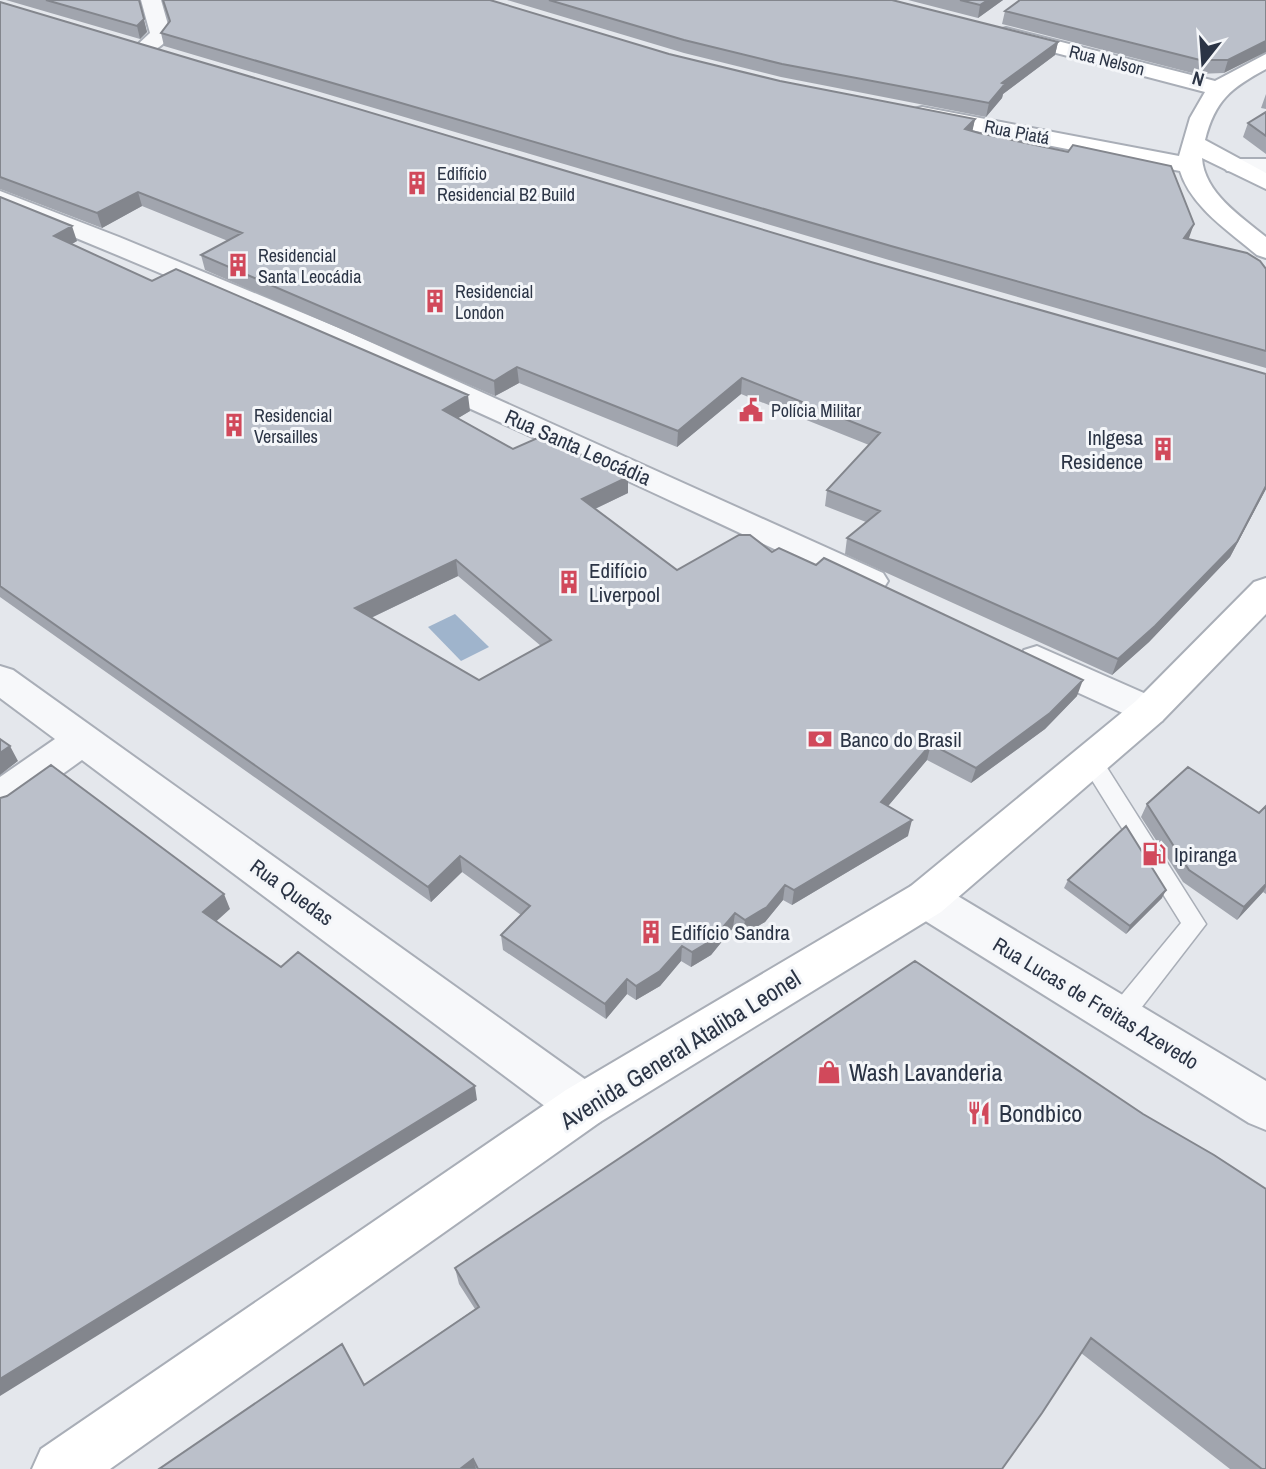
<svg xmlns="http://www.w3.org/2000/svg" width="1266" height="1469" font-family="'Archivo Narrow',sans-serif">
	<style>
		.water { fill: #9fb4cc }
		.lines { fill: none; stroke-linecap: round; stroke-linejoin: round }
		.lane-casing { stroke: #a9aeb7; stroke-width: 3 }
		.street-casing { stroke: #a9aeb7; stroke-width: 4 }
		.secondary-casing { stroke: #a9aeb7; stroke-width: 4 }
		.lane { fill: #f7f8fa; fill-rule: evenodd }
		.street { fill: #f7f8fa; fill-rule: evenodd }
		.secondary { fill: #fff; fill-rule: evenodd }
		.wall { fill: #a1a5ae; fill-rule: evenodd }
		.shaded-wall { fill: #83868d }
		.building { fill: #bbc0ca; stroke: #83868d; stroke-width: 2; fill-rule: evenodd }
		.labels { text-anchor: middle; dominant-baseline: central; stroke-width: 6; stroke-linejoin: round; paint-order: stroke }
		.far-street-label { font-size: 18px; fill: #2b3445; stroke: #f4f6f9 }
		.far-poi-label { font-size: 18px; fill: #2b3445; stroke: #f4f6f9; text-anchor: start }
		.poi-label { font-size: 21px; fill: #2b3445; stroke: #f4f6f9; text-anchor: start }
		.street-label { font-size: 21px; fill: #2b3445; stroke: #f4f6f9 }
		.near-street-label { font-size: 24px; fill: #2b3445; stroke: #f4f6f9 }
		.near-poi-label { font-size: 24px; fill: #2b3445; stroke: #f4f6f9; text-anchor: start }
	</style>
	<rect width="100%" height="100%" fill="#e4e7ec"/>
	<path class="water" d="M455,614L489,647L461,661L428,627Z"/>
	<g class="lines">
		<g class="lane-casing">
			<path id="lane" d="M1091,753L1099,755L1206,924L1128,1025L1119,1028L1110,1025L1106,1017L1110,1009L1181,923L1080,761L1083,755Z"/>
		</g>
		<g class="street-casing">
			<path id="street" d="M141,0H161L171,35C163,46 151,55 138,51L135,47L150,33Z
				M1235,159H1266V173L1227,171L1223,166L1227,161Z
				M0,191L119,237L339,328L883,573L888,581L883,589L871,592L859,589C575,455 291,324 0,207Z
				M1037,646L1162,701L1168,711L1162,721L1149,725L1024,668L1019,659L1024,650Z
				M0,666L13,670L600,1090L607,1106L600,1122L583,1129L566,1122L82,760L14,809L0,814V777L55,739L0,698Z
				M926,881L941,886L1266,1081V1130L1249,1123L911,912L905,899L911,886Z"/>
		</g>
		<g class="secondary-casing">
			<path id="secondary" d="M1006,28L1215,81L1266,54V69C1231,88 1215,100 1205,140L1266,173V189L1202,158C1204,192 1240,216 1266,237V258L1257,255C1230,232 1191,207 1180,171L914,119L911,114L914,109L922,107L1179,156L1190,118L1205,92L999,38L996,34L999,30Z
				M1266,578V614L1162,721L941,912L600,1122L110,1469H32L41,1449L566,1090L911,886L1136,701L1254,582Z"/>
		</g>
		<use href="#lane" class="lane"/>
		<use href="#street" class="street"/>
		<use href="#secondary" class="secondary"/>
	</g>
	<path class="wall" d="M6,0H139L147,32L140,39Z
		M162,0H490L669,54L780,81L975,119L972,131L1188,239L1266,269V368L889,260L164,46L161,33L169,22Z
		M507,0H892L1058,42L1055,55L1003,94L1002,98L986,117L781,77L684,53Z
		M908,0H1003L978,18Z
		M1266,0L1224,73L1196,74L1002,24L1005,11Z
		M0,2L871,262L1266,374V489L1230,557L1149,642L1112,675L845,554L847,538L866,522L825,506L827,490L869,445L741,394L677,447L519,383L495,396L205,270L201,255L228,241L142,206L102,228L0,189Z
		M1266,94V109L1261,108Z
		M1266,112V154L1243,137L1248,123Z
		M0,197L77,241L72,244L152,281L470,411L458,418L513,449L628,477V493L595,509L677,570L772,552L1077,696L1045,729L971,783L927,760L888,806L908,836L792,905L783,900L765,922L743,935L733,928L711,955L691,967L681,961L660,986L636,1000L627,994L606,1019L503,950L501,935L521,915L462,872L431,902L0,597ZM458,576L541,646L479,680L371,618Z
		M1147,804L1259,813L1266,806V894L1263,892L1237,920L1183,882L1141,817Z
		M1068,880L1162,898L1126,934L1064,888Z
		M915,961L1266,1469H1230L1081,1353L1002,1469H159L364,1385L475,1309L459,1284L455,1268Z"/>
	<path class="shaded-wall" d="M139,0L147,32L140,39L137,26Z
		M988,0H1003L978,18L980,5Z
		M1266,41V52L1224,73L1228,60Z
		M1058,42L1055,55L1003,94L1002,98L986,117L989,103L1002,83Z
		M975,119L972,133L965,129Z
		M138,192L142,206L102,228L97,213Z
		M1194,224L1189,238L1179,253L1184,238Z
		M72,226L77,241L59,251L54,236Z
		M517,367L519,383L495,396L494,381Z
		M742,378L741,394L677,447L678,431Z
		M468,395L470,411L445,426L443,410Z
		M628,477V493L582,515V499Z
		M1266,486V489L1230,557L1149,642L1112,675L1118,659Z
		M456,560L458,576L358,624L355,608Z
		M1083,680L1077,696L1045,729L971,783L976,768Z
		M931,744L927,760L878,818L881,802Z
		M10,746L18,761L0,775V753Z
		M912,820L908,836L792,905L794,890Z
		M460,856L462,872L431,902L428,887Z
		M1266,884V887L1263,892L1237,920L1244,907Z
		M785,885L783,900L765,922L743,935L745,920Z
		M1166,890L1162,898L1126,934L1130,926Z
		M224,894L230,909L210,927L203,912Z
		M735,913L733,928L711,955L691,967L692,952Z
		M682,946L681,961L660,986L636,1000V986Z
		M627,979V994L606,1019L605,1004Z
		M475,1086L477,1100L0,1396V1379Z
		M473,1459L476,1469H460Z"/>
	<path class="building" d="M46,0H139L144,19L137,26Z
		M163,0H490L669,54L780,81L975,119L965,129L979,133L1068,152L1073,145L1171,166L1194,224L1184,238L1247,253L1260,261L1266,269V351L891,246L161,33L170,21Z
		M549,0H892L1058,42L1002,83L1005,84L989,103L782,64L684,40Z
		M960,0H988L980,5Z
		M1020,0H1266V41L1228,60H1200L1005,11Z
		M0,2L871,262L1266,374V486L1237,542L1155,626L1118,659L847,538L880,511L827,490L880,433L742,378L678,431L517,367L494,381L201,255L242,233L138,192L97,213L0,177Z
		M1266,112V136L1248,123Z
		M0,197L72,226L54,236L152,281L176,269L468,395L443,410L513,449L542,436L628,477L582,499L677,570L739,535H750L772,552L779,548L816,565L824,558L1083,680L1050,713L976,768L931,744L881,802L912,820L794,890L785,885L767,907L745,920L735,913L712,940L692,952L682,946L660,971L636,986L627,979L605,1004L501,935L530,906L460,856L428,887L0,586ZM456,560L551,640L479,680L355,608Z
		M0,739L10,746L0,753Z
		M51,765L224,894L203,912L281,967L298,952L475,1086L0,1379V798L7,796Z
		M1188,767L1259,813L1266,806V884L1244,907L1189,870L1147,804Z
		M1126,826L1166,890L1130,926L1068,880Z
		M915,961L1143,1114L1214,1155L1266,1189V1469H1262L1091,1338L1042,1413L1002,1469H478L473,1459L460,1469H159L342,1344L364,1385L479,1307L455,1268Z"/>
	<defs>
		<g id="building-bare" transform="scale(1.89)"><path d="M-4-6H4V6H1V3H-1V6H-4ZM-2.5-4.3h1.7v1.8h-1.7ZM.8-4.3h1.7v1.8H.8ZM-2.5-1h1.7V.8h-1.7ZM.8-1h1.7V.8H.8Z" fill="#d1495b" stroke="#f4f6f9" stroke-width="2.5" paint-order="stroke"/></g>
		<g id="civic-bare" transform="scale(1.89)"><path d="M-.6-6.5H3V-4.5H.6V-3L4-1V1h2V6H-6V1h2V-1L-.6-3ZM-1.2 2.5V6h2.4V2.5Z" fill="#d1495b" stroke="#f4f6f9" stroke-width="2.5" paint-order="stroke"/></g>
		<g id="bank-bare" transform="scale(1.89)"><path d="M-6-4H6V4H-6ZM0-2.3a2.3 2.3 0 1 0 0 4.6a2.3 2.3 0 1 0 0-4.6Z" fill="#d1495b" stroke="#f4f6f9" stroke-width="2.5" paint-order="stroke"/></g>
		<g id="fuel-bare" transform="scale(1.89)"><path d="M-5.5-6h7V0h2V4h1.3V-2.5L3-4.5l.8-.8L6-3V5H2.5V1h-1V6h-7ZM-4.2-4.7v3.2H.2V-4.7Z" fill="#d1495b" stroke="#f4f6f9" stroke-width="2.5" paint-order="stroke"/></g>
		<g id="shop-bare" transform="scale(1.89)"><path d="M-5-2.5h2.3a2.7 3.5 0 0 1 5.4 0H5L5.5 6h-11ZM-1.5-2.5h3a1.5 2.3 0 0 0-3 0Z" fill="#d1495b" stroke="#f4f6f9" stroke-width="2.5" paint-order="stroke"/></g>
		<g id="restaurant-bare" transform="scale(1.89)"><path d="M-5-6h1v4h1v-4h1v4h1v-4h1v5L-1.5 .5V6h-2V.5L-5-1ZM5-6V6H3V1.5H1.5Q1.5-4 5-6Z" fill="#d1495b" stroke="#f4f6f9" stroke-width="2.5" paint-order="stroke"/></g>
	</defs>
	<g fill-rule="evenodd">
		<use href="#building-bare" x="417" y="183"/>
		<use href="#building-bare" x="238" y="265"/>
		<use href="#building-bare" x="435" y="301"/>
		<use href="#civic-bare" x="751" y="410"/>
		<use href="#building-bare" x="234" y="425"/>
		<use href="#building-bare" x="1163" y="449"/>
		<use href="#building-bare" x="569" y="582"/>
		<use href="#bank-bare" x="820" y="739"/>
		<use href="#fuel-bare" x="1154" y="854"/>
		<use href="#building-bare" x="651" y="932"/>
		<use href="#shop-bare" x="829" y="1072"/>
		<use href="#restaurant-bare" x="979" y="1113"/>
	</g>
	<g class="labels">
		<g class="far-street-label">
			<text transform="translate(1107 60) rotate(14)">Rua Nelson</text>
			<text transform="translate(1017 132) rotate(11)">Rua Piatá</text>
		</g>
		<g class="far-poi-label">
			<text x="437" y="173">Edifício<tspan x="437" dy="21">Residencial B2 Build</tspan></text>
			<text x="258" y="255">Residencial<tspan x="258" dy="21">Santa Leocádia</tspan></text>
			<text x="455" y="291">Residencial<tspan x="455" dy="21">London</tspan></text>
			<text x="771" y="410">Polícia Militar</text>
			<text x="254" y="415">Residencial<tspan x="254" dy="21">Versailles</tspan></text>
		</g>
		<g class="poi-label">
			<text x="1143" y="437" text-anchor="end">Inlgesa<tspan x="1143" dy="24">Residence</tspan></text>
			<text x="589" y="570">Edifício<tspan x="589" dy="24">Liverpool</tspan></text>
			<text x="840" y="739">Banco do Brasil</text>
			<text x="1174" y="854">Ipiranga</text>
			<text x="671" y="932">Edifício Sandra</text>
		</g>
		<g class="street-label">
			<text transform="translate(578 447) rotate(24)">Rua Santa Leocádia</text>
			<text transform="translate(292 892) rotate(36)">Rua Quedas</text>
			<text transform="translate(1096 1003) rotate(31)">Rua Lucas de Freitas Azevedo</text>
		</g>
		<g class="near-street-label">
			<text transform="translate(680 1049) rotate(-32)">Avenida General Ataliba Leonel</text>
		</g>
		<g class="near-poi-label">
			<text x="849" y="1072">Wash Lavanderia</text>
			<text x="999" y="1113">Bondbico</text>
		</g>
	</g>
	<g transform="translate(1203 63) rotate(197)" stroke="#f4f6f9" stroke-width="5" paint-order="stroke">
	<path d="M0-5L12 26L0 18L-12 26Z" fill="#2b3445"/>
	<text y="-10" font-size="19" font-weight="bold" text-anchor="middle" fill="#2b3445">N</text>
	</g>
</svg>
